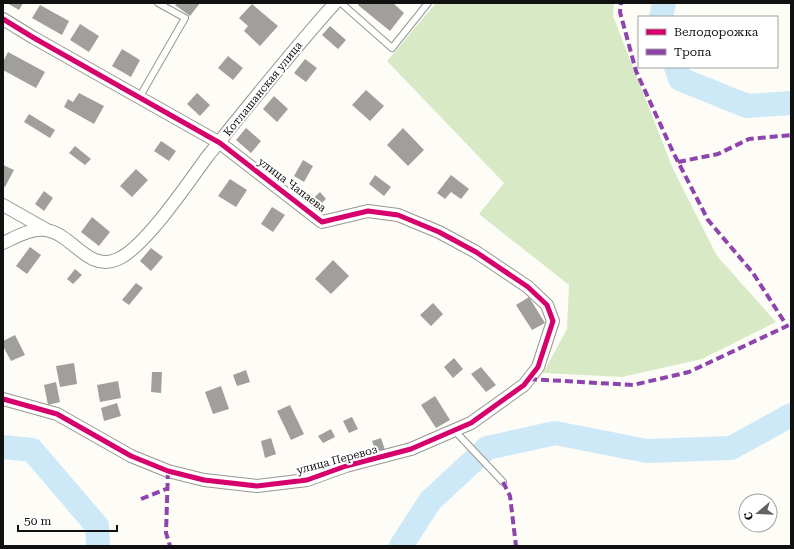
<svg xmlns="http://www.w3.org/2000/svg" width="794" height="549" font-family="'Roboto Serif',serif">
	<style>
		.forest { fill: #d8eac5 }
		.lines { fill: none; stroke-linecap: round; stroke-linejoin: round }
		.river { stroke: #cde8f7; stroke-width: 24 }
		.building { fill: #a19f9c }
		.service-casing { stroke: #979795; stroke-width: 8 }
		.minor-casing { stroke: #979795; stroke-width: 14 }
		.service { stroke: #fffffe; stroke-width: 6 }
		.minor { stroke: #fffffe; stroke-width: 12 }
		.quiet { stroke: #8e44ad; stroke-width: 4; stroke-dasharray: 8 4; stroke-linecap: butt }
		.cycleway-casing { stroke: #fff; stroke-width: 8 }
		.cycleway { stroke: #d6006c; stroke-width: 5 }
		.labels { text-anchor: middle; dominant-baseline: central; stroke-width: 4; stroke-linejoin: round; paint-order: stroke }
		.street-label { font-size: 11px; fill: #111; stroke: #fff }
	</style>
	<rect width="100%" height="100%" fill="#fdfcf7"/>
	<path class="forest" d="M436,3H614L613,16L673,169L717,256L776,322L702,359L622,377L543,373L567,329L569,285L479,214L504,183L387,61Z"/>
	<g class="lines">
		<path class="river" d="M661,17L664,3
			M676,67L680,79L747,106L791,103
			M3,447L32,450L97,526L98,546
			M401,546L430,501L487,448L555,433L647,451L731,448L791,415"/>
	</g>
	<path class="building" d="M7,3H23L19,10Z
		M177,3H200L190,16L175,5Z
		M359,3H393L404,13L390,31L358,5Z
		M252,4L278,26L260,46L244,31L248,26L239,18Z
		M40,5L69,21L62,35L32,18Z
		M80,24L99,36L89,52L70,40Z
		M330,26L346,40L338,49L322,35Z
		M122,49L140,60L131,77L112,66Z
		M8,52L45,72L36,88L3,70V62Z
		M228,56L243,68L233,80L218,68Z
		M305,59L317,68L306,82L294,73Z
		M366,90L384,106L370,121L352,105Z
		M79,93L104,106L94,124L64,107L68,99L73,102Z
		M197,93L210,105L200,116L187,104Z
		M274,96L288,109L277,122L263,109Z
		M29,114L55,130L50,138L24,122Z
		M246,128L261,141L251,153L236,140Z
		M403,128L424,150L408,166L387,145Z
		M161,141L176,151L169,161L154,151Z
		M75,146L91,159L85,165L69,153Z
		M303,160L313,166L304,182L294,176Z
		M3,165L14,170L5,187L3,186Z
		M136,169L148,180L132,197L120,186Z
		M375,175L391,187L384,196L369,184Z
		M451,175L469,189L461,199L451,192L445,199L437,193Z
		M230,179L247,190L236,207L218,196Z
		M44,191L53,198L44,211L35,204Z
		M320,192L326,199L315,209L309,202Z
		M272,207L285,215L273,232L261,224Z
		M92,217L110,232L99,246L81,232Z
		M30,247L41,255L27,274L16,266Z
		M151,248L163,257L151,271L140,261Z
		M333,260L349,276L331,294L315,279Z
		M75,269L82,275L73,284L67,279Z
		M136,283L143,288L129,305L122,300Z
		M529,297L545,323L532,330L516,305Z
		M433,303L443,314L431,326L420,315Z
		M15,335L25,355L11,361L3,346V341Z
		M454,358L463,369L453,378L444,367Z
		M74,363L77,384L60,387L56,366Z
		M481,367L496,385L486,392L471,374Z
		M246,370L250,382L237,386L233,375Z
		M152,372H162L161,393L151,392Z
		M118,381L121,398L100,402L97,385Z
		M56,382L60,402L48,405L44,385Z
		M221,386L229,409L213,414L205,392Z
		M435,396L450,420L436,428L421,405Z
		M117,403L121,416L104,421L101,408Z
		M290,405L304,434L291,440L277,411Z
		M352,417L358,429L349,433L343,421Z
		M331,429L335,437L323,443L318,436Z
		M271,438L276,454L265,458L261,441Z
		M381,438L385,450L376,453L372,441Z"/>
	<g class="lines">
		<g class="service-casing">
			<path id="service" d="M341,3L392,48L428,3
				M139,98L185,18L158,3
				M454,430L503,482"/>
		</g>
		<g class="minor-casing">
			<path id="minor" d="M3,19L34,38L220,143L322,222L368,211L398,215L439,232L476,252L528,287L547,305L553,321L538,367L524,385L471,423L411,449L346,466L307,480L257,486L204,480L168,471L131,456L57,414L3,399
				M3,205L47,230
				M3,243C16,237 31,228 46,230C73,234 88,273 118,259C145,247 188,183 207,157C249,105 290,53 335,3"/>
		</g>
		<use href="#service" class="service"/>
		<use href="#minor" class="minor"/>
		<path class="quiet" d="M678,162L718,154L749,139L791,135
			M529,379L633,385L689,372L787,326L753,273L708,220L673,152L636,71L620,12L621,3
			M168,471L166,533L170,546
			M503,482L510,496L516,546
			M141,499L166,489"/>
		<g class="cycleway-casing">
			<path id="cycleway" d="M3,19L34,38L220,143L322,222L368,211L398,215L439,232L476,252L528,287L547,305L553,321L538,367L524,385L471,423L411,449L346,466L307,480L257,486L204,480L168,471L131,456L57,414L3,399"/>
		</g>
		<use href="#cycleway" class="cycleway"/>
	</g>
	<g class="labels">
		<g class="street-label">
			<text transform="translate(263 89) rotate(-51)">Котлашанская улица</text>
			<text transform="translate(292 185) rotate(37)">улица Чапаева</text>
			<text transform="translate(337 460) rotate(-15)">улица Перевоз</text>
		</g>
	</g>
	<rect width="794" height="549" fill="none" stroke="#111111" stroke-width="8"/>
	<rect x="638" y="16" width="140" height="52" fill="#ffffff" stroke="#a0a0a0"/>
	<rect x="646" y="29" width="20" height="6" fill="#d6006c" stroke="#a0a0a0"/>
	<text x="674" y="36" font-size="12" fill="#111111">Велодорожка</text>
	<rect x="646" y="49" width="20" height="6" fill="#8e44ad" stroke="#a0a0a0"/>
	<text x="674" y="56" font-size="12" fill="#111111">Тропа</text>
	<g transform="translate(758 513) rotate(251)"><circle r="19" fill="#ffffff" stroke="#a0a0a0"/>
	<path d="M0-3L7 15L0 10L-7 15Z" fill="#646362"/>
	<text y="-6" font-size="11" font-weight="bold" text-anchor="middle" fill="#111111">С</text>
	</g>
	<path d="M18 525v6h99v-6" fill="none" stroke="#111111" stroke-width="2"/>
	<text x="24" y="525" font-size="12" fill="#111111" stroke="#ffffff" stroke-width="3" paint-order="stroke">50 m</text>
</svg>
